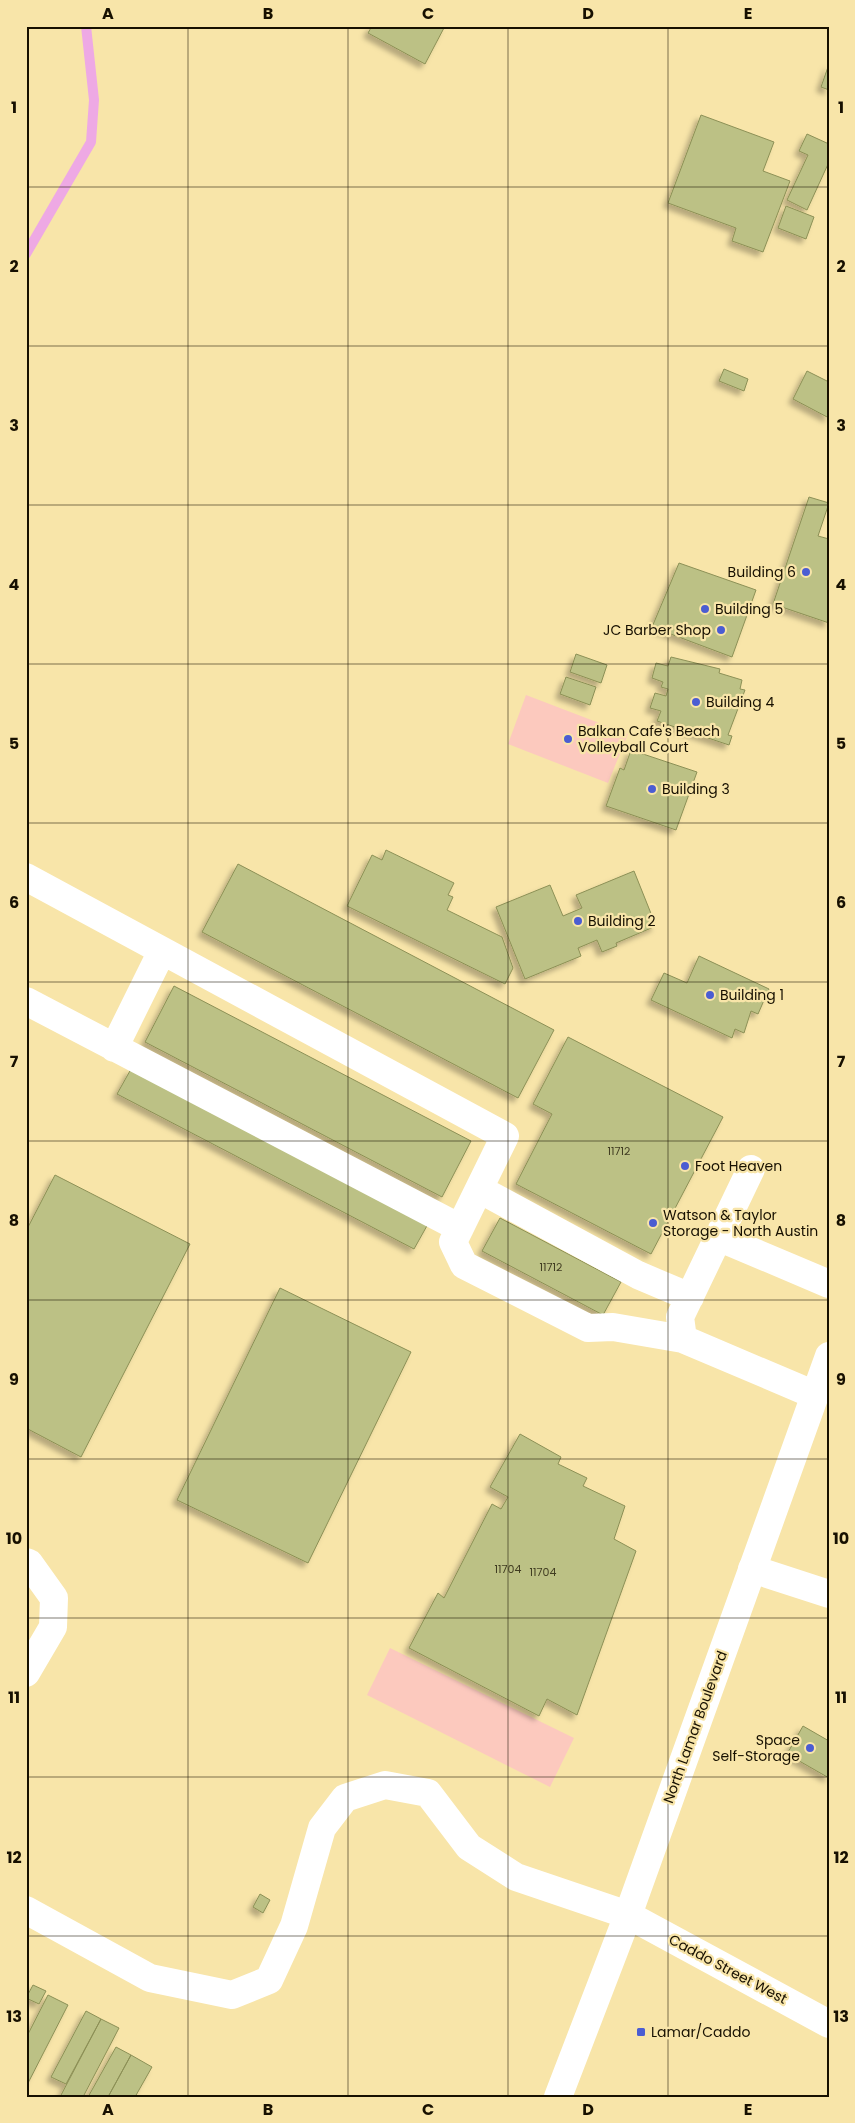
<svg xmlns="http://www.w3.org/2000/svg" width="855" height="2123" font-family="Poppins,sans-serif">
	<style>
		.green { fill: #fcc9be }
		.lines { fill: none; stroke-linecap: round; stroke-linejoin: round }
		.stream { stroke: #eea9e4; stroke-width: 10 }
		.building { fill: #bcc185; stroke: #8c9056; filter: url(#shadow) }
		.minor { stroke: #fff; stroke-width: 28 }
		.major { stroke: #fff; stroke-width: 28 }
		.grid { fill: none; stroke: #171000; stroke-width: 1; stroke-opacity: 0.55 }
		.poi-dot { fill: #4b5dd2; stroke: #f8e5a9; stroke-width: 2 }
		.labels { text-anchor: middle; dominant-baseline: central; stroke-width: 4.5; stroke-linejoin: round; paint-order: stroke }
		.number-label { font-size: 11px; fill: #403c21 }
		.poi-label { font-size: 14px; fill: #171000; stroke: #f8e5a9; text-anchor: start }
		.street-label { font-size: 14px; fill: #171000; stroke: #f8e5a9 }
		.neatline { fill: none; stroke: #171000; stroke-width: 2 }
		.grid-label { font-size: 16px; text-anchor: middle; font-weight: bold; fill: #171000 }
	</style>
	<defs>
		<filter id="shadow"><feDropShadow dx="-4.5" dy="4.5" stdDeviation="2.5" flood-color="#0004"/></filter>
	</defs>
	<rect width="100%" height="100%" fill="#f8e5a9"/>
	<path class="green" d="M526,695L628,734L608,783L508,744Z
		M390,1648L574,1738L550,1787L367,1695Z"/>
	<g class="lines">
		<path class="stream" d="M26,254L91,142L94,100L86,26"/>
	</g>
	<path class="building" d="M372,26H445L425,64L368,33Z
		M829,64V90L821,87Z
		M701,115L774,142L763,171L790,181L763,252L732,241L736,228L668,203Z
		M807,134L829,144V162L807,210L787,200L808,155L799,151Z
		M786,206L814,217L806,239L778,228Z
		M724,369L748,379L744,391L719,381Z
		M807,371L829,382V418L793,399Z
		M809,497L829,503L818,536L829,539V623L773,604Z
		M679,563L756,590L732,657L652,627Z
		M576,654L607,665L601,683L570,672Z
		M671,657L720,669L719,673L742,680L740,689L745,690L728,735L732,736L729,745L657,721L661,711L650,708L655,693L666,696L668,689L661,687L663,682L652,678L656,663L668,666Z
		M566,677L596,687L590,705L560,694Z
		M631,750L697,772L676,830L606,806L620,768L624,770Z
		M386,850L454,883L448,895L453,897L447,910L502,937L513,968L505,984L347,906L372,855L382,860Z
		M238,864L554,1030L518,1098L202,932Z
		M634,871L656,926L616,943L617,946L602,952L597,940L578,948L581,956L525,979L496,907L550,885L563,916L582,908L576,895Z
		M699,956L769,989L758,1014L751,1011L744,1033L735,1029L732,1038L651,1000L664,973L687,983Z
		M174,986L471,1141L442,1197L145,1042Z
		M568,1037L723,1117L651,1254L516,1184L552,1114L533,1104Z
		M131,1069L428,1224L414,1249L117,1094Z
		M55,1175L190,1244L81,1457L26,1428V1231Z
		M500,1218L621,1282L603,1315L482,1251Z
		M280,1288L411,1352L308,1563L177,1500Z
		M520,1434L561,1457L558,1464L587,1478L583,1486L625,1506L614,1539L636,1551L577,1715L547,1699L539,1716L409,1648L438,1593L444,1598L492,1504L501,1509L508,1497L490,1487Z
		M803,1726L829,1741V1778L787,1754Z
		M260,1894L270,1900L263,1913L253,1907Z
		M33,1985L46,1991L39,2004L26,1998Z
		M48,1995L68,2005L26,2087V2038Z
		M86,2011L101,2019L66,2084L51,2077Z
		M101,2019L119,2028L83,2097H60Z
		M116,2047L131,2055L108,2097H88Z
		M131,2055L152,2067L135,2097H108Z"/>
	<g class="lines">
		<path class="minor" d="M26,877L505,1136L453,1242L464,1265L588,1328L613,1327L683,1339
			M26,1001L460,1228
			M114,1048L162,951
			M751,1169L680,1317L683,1339L815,1395
			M479,1189L638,1275L690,1297
			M718,1237L829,1284
			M26,1562L29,1563L54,1598L53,1627L26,1673
			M752,1569L829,1594
			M26,1910L150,1978L232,1995L269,1980L294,1926L322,1828L345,1798L385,1785L428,1793L469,1847L516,1877L628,1915L829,2024"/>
		<path class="major" d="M558,2097L628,1915L829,1356"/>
	</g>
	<path class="grid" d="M188,26V2097M348,26V2097M508,26V2097M668,26V2097M26,187H829M26,346H829M26,505H829M26,664H829M26,823H829M26,982H829M26,1141H829M26,1300H829M26,1459H829M26,1618H829M26,1777H829M26,1936H829"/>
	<g class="poi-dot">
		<circle cx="806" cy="572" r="5"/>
		<circle cx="705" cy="609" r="5"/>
		<circle cx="721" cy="630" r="5"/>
		<circle cx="696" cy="702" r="5"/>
		<circle cx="568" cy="739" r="5"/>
		<circle cx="652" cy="789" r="5"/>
		<circle cx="578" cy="921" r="5"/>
		<circle cx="710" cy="995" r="5"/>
		<circle cx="685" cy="1166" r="5"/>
		<circle cx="653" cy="1223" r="5"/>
		<circle cx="810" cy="1748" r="5"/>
		<rect x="636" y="2027" width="10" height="10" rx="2.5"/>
	</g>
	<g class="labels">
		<g class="number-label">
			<text x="619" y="1151">11712</text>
			<text x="551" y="1267">11712</text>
			<text x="508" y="1569">11704</text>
			<text x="543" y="1572">11704</text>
		</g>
		<g class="poi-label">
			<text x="796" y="572" text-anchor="end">Building 6</text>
			<text x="715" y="609">Building 5</text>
			<text x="711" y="630" text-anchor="end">JC Barber Shop</text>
			<text x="706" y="702">Building 4</text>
			<text x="578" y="731">Balkan Cafe's Beach<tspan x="578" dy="16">Volleyball Court</tspan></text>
			<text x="662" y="789">Building 3</text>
			<text x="588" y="921">Building 2</text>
			<text x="720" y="995">Building 1</text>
			<text x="695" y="1166">Foot Heaven</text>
			<text x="663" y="1215">Watson &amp; Taylor<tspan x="663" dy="16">Storage - North Austin</tspan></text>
			<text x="800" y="1740" text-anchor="end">Space<tspan x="800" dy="16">Self-Storage</tspan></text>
			<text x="651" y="2032">Lamar/Caddo</text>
		</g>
		<g class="street-label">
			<text transform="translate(695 1727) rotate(-70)">North Lamar Boulevard</text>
			<text transform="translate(728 1969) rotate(28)">Caddo Street West</text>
		</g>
	</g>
	<rect width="855" height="2123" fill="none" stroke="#f8e5a9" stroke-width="55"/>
	<rect x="28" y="28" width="800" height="2068" class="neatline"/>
	<g class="grid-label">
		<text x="108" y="19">A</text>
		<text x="268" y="19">B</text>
		<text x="428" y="19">C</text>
		<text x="588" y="19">D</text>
		<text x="748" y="19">E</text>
		<text x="14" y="113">1</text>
		<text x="841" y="113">1</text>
		<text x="14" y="272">2</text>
		<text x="841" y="272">2</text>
		<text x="14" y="431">3</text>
		<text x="841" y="431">3</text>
		<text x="14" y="590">4</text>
		<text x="841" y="590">4</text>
		<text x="14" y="749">5</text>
		<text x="841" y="749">5</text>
		<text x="14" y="908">6</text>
		<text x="841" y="908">6</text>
		<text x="14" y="1067">7</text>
		<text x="841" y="1067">7</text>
		<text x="14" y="1226">8</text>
		<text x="841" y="1226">8</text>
		<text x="14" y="1385">9</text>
		<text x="841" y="1385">9</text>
		<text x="14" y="1544">10</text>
		<text x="841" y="1544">10</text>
		<text x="14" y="1703">11</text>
		<text x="841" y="1703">11</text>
		<text x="14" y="1863">12</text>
		<text x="841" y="1863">12</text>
		<text x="14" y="2022">13</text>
		<text x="841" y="2022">13</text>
		<text x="108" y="2115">A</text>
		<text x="268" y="2115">B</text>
		<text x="428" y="2115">C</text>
		<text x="588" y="2115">D</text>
		<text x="748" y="2115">E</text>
	</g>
</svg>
